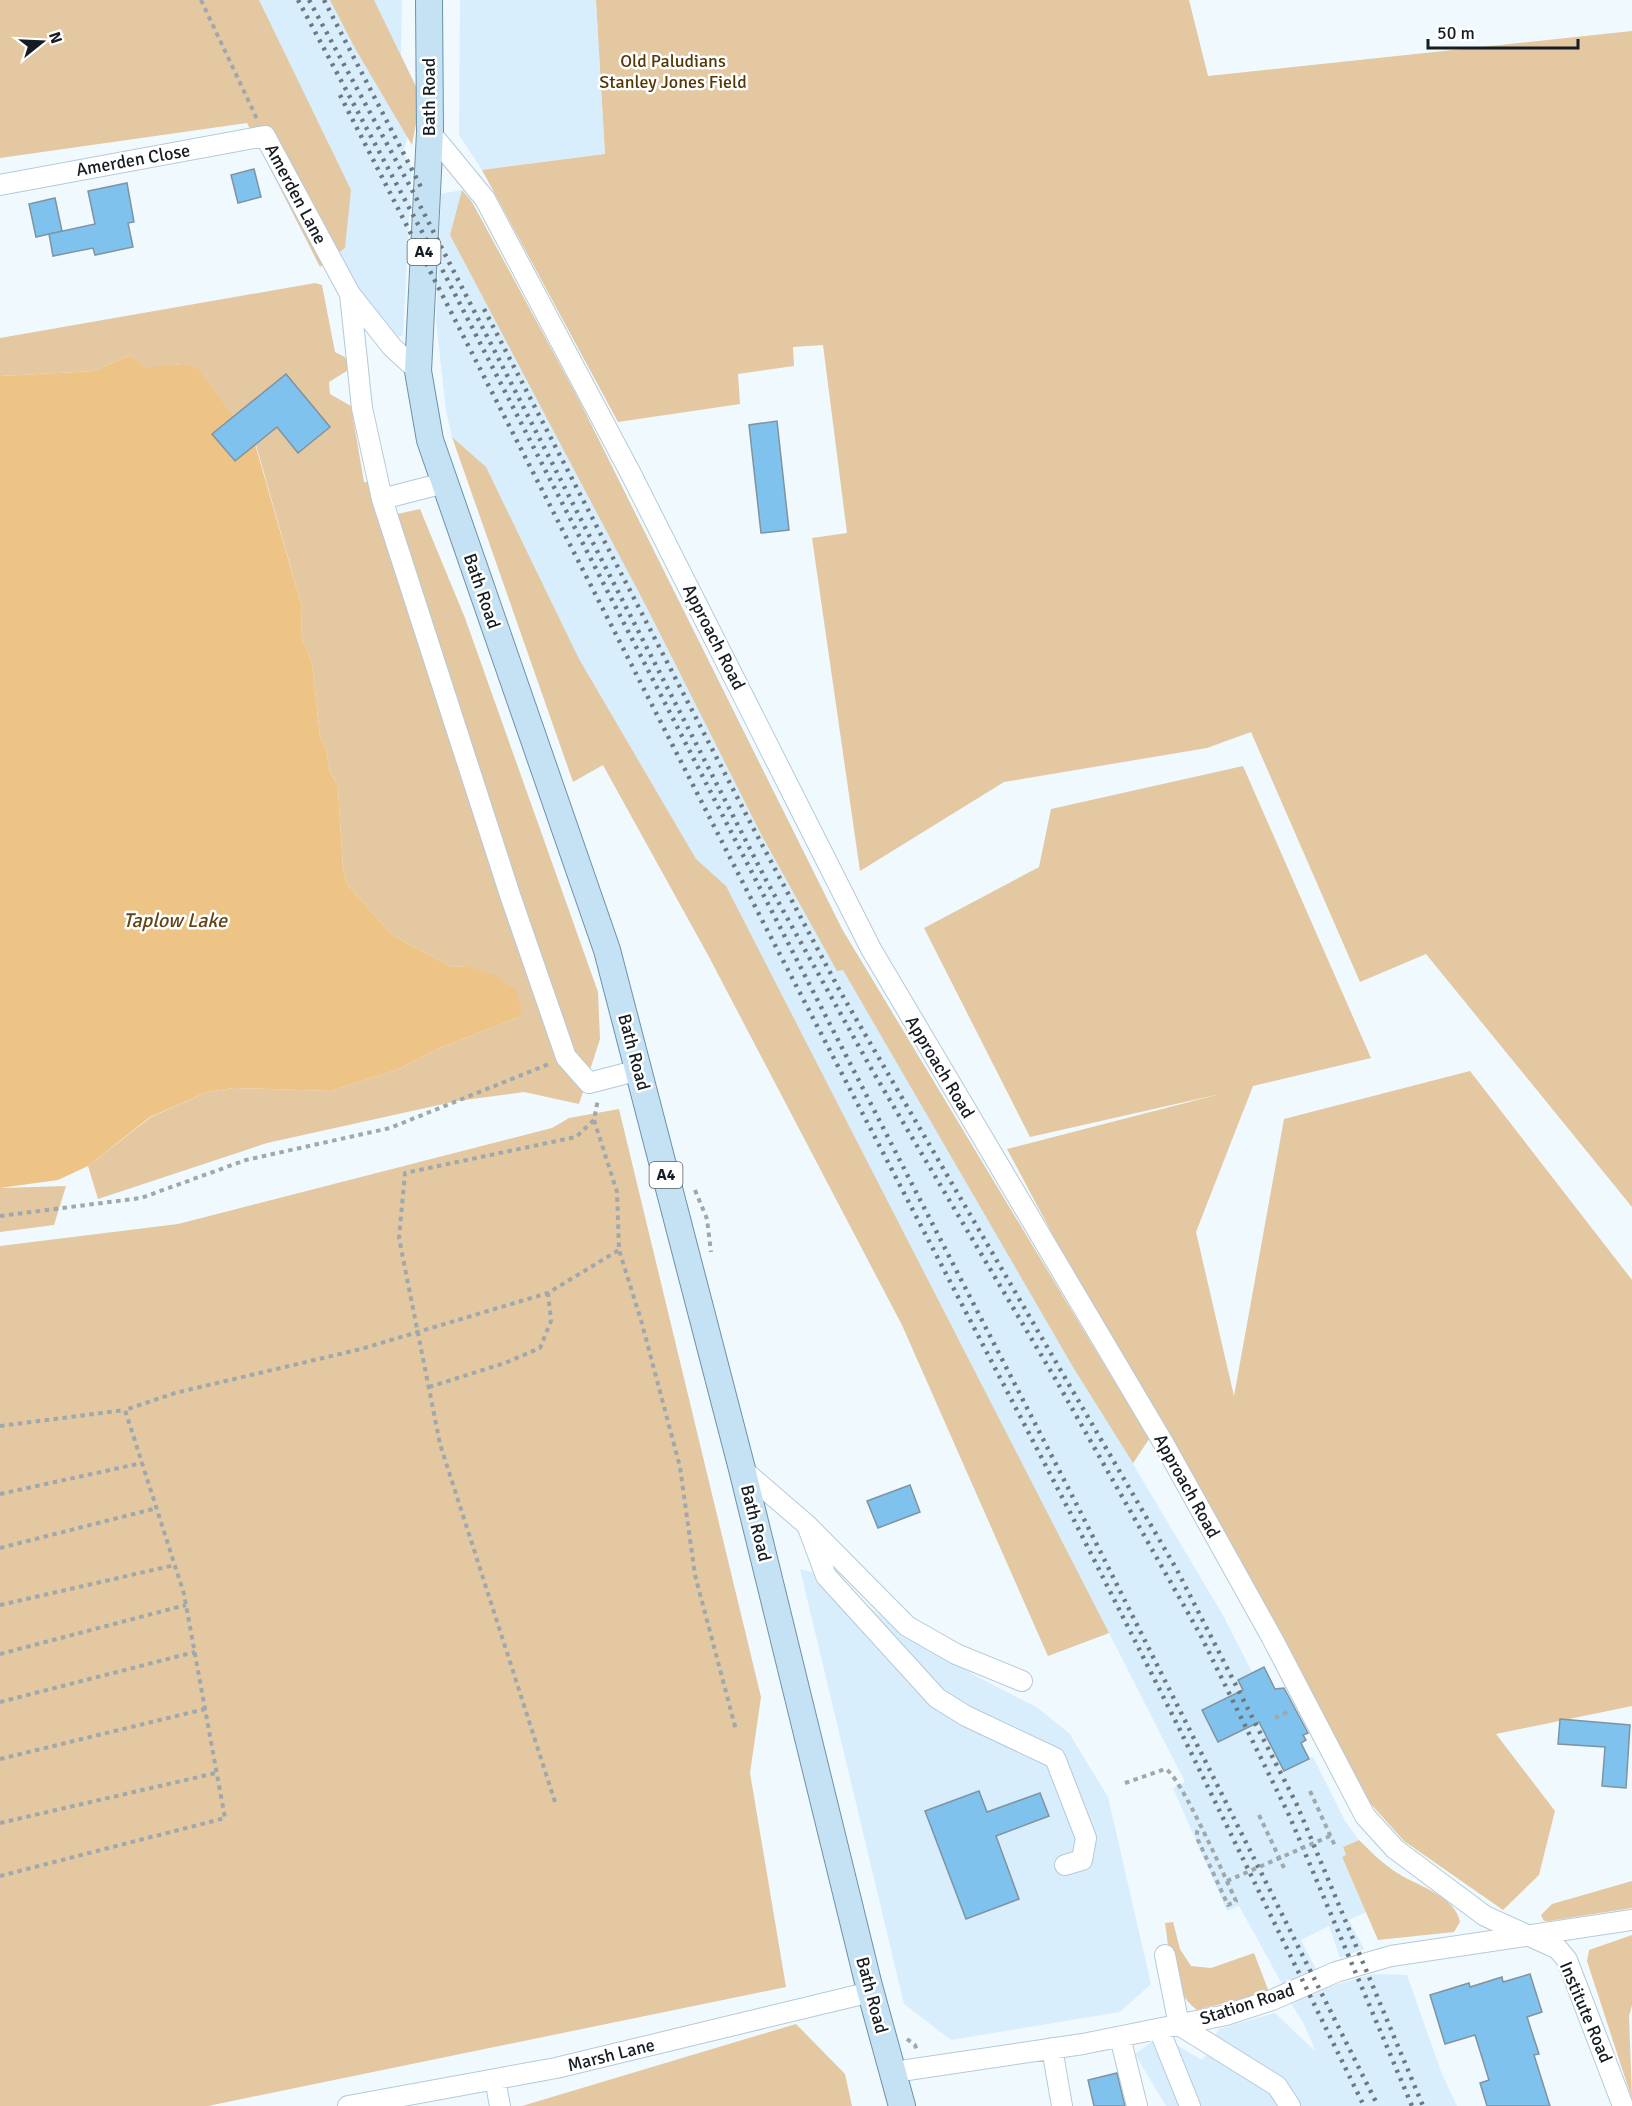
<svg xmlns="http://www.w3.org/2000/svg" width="1632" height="2106" font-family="Signika,sans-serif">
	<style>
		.built { fill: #d8eefd }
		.green { fill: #e3c8a1 }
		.water { fill: #eec386 }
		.building { fill: #7ec2ed; stroke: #8093a0; stroke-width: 1.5 }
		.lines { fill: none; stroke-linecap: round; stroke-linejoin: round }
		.minor-casing { stroke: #b5cad7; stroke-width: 22 }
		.major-casing { stroke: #6e91a7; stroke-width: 28 }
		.path { stroke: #9fa8ad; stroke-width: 4; stroke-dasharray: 4.5 4.5; stroke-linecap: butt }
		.minor { stroke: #fff; stroke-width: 20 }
		.major { stroke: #c5e2f5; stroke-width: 26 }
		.rail { stroke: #6f787d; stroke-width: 4.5; stroke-dasharray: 3 6; stroke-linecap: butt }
		.path-bridge { stroke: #9fa8ad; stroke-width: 4; stroke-dasharray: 4.5 4.5; stroke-linecap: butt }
		.labels { text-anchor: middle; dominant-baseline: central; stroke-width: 5; stroke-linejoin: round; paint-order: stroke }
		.shield { fill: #fff; stroke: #5b6164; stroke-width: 1.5 }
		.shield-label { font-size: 16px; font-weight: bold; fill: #151d22 }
		.park-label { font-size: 18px; fill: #533704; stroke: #fff }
		.street-label { font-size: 18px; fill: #151d22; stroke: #fff }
		.water-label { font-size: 20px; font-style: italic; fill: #624617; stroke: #fff }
	</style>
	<rect width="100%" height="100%" fill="#f0f9fe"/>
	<path class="built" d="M203,0H402L401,55L421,97L403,152L412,168L403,335L398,337L359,292Z
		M460,0H596L605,154L482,170L459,135Z
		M462,190L472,202L579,400L842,929L1149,1439L1133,1464L1224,1617L1252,1672L1264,1667L1275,1689L1279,1687L1306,1740L1301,1743L1309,1758L1313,1757L1345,1821L1359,1840L1343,1847L1346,1855L1342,1858L1366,1912L1349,1920L1364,1949L1340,1958L1329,1926L1301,1940L1316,1969L1282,1984L1239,1906L1227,1911L1173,1788L1185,1782L1109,1633L1048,1656L902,1325L708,955L603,765L452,437L446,411L436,320L441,194Z
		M800,1569L832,1577L888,1622L976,1676L1038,1708L1069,1733L1108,1797L1151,1984L1120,2012L951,2040L904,2004Z
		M1373,1974L1407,1975L1442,2074L1457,2106H1166L1135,2054L1153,2041L1175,2044L1202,2060L1216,2044L1215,2035L1219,2029L1275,2013L1316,2052L1303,2022L1290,2002L1324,1988Z"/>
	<path class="green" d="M0,0H259L351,190L345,248L320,267L247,123L0,158Z
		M330,0H374L421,97L412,145L356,50Z
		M596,0H1189L1208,76L1632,31V1207L1426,954L1360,982L1251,732L1207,748L1004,782L860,871L812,538L847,533L823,345L793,347L794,366L738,374L740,404L618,422L482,170L605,154Z
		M462,190L472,202L579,400L842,929L1149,1439L1133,1463L1073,1367L843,970L837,971L762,836L645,604L450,235Z
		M315,283L322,285L335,352L345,357L350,369L329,382L330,394L351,406L364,482H368L379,518L420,509L465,618L598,992L600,1039L579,1104L524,1092L457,1101L267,1143L98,1199L88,1166L151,1117L207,1092L234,1088L331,1091L399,1069L440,1048L519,1017L467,966L452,967L392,935L347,884L343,869L338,786L330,772L326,749L320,736L312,663L301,636L302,607L256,445L235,461L212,434L181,364L145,369L130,355L95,371L0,376V338Z
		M452,437L486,467L579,659L696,859L726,886L1109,1633L1048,1656L902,1325L708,955L603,765L573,782Z
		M1243,766L1371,1058L1253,1086L1196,1232L1234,1396L1284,1119L1470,1071L1632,1280V1706L1496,1734L1555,1811L1539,1875L1503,1910L1404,1841L1370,1803L1277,1630L1078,1282L1007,1149L1220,1094L1030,1137L924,928L1039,867L1051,809Z
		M619,1109L761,1697L750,1773L786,1987L208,2106H0V1246L178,1224L552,1128L569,1118Z
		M66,1186L54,1225L0,1232V1188Z
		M1359,1840C1371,1852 1384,1865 1399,1874C1420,1887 1455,1896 1460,1922L1454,1932L1378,1940L1342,1857L1346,1855L1343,1847Z
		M1632,1881V1908L1549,1921H1544L1541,1915L1552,1904Z
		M1173,1922L1180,1949L1191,1966L1211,1968L1254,1953L1269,1992L1197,2010C1169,1988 1170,1955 1165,1923Z
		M1632,1935V2005L1629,2016L1632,2099L1587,1961L1589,1950Z
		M796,2024L845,2074L852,2106H522Z"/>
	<path class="water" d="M130,355L145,368L182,364L198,369L233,417L212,434L234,461L255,444L302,607L301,636L312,663L320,736L326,749L330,772L338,786L343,869L347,884L392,935L452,967L467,966L494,975L514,989L522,1008L519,1017L440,1048L399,1069L331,1091L234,1088L207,1092L150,1117L88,1166L58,1180L0,1188V376L95,371Z"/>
	<path class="building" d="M254,169L261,197L238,203L231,175Z
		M127,183L134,222L128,223L133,247L95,255L93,248L53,256L49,234L95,224L88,191Z
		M55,198L62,231L36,237L29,204Z
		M286,374L330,427L298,453L277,427L235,461L212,434Z
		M777,421L789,530L761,533L749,425Z
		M910,1485L920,1512L878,1528L867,1501Z
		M1264,1667L1275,1689L1284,1688L1308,1733L1303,1735L1306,1740L1301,1743L1309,1759L1284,1771L1259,1722L1218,1742L1202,1710L1243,1690L1238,1680Z
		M1560,1719L1630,1725L1626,1788L1602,1786L1605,1747L1558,1744Z
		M979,1791L987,1812L1040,1793L1049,1816L996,1836L1019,1899L966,1919L925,1811Z
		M1530,1974L1542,2012L1527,2017L1539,2054L1534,2055L1550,2106H1487L1480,2083L1489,2080L1475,2035L1445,2044L1430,1995L1469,1983L1470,1987L1502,1977L1503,1982Z
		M1117,2073L1125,2106H1094L1088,2080Z"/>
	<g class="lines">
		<g class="minor-casing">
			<path id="minor" d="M430,132L485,199L631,474L871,949L1164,1444L1272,1638L1365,1816L1395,1849L1485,1916L1558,1949L1567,1960L1623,2106
				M0,185L265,136L350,294L392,347L418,371
				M350,294L362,408L382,499L510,895L566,1057L589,1083L639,1070
				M382,499L444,483
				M742,1469L807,1525L907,1626L956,1654L1022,1681
				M807,1525L826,1576L937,1698L966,1716L1055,1758L1086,1838L1082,1860L1065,1865
				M1165,1955L1179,2025L1277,2086L1290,2106
				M1159,2029L1190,2106
				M1120,2037L1137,2106
				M1052,2048L1062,2106
				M894,2072L1083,2044L1226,2015L1272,2000L1336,1972L1391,1956L1632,1920
				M495,2079L500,2106
				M348,2106L556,2068L871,1992"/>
		</g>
		<g class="major-casing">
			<path id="major" d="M429,0L430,132L418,371L430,440L607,950L742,1469L869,1986L902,2106"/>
		</g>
		<path class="path" d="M201,0L257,119
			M594,1120L617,1192L619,1250L641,1320L680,1467L695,1575L736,1730
			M695,1190L707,1219L711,1252
			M0,1216L141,1198L246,1160L390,1128L549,1064
			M429,1387L505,1363L540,1348L551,1321L548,1293
			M0,1426L125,1410
			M0,1494L142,1463
			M0,1548L157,1508
			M0,1605L175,1565
			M0,1654L186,1605
			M0,1702L195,1652
			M1275,1718L1289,1711
			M0,1759L205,1709
			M1125,1783L1165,1769C1179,1772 1227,1882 1236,1901L1228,1905L1198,1840L1197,1832L1200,1825
			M1310,1791L1335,1846
			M555,1802L440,1444L399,1238L405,1173L576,1137L594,1120L598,1099
			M1259,1815L1285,1870
			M0,1823L216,1773
			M0,1876L225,1818L184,1594L125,1410L175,1393L361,1349L548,1293L619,1250
			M907,2039L915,2045L917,2051"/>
		<use href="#minor" class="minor"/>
		<use href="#major" class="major"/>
		<path class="rail" d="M298,0L443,271L1082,1515L1378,2106
			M309,0L412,190L766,880L872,1070L1056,1380L1200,1634L1289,1815L1412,2106
			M324,0L422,189
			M340,95L762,920L1073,1518L1178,1726L1364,2106
			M484,309L750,822L841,993L1177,1570L1297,1805L1423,2106"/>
		<path class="path-bridge" d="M1227,1881L1330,1836"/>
	</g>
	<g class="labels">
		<g class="shield">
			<rect x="407.5" y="239" width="33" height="26" rx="4.5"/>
			<rect x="649.5" y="1162" width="33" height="26" rx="4.5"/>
		</g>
		<g class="shield-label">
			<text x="424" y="252">A4</text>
			<text x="666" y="1175">A4</text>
		</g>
		<g class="park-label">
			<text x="673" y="61">Old Paludians<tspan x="673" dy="21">Stanley Jones Field</tspan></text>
		</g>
		<g class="street-label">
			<text transform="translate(429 97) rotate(-90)">Bath Road</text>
			<text transform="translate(133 160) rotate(-10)">Amerden Close</text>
			<text transform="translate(296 194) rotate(62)">Amerden Lane</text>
			<text transform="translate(482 591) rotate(71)">Bath Road</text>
			<text transform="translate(714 637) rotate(63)">Approach Road</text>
			<text transform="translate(634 1052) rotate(75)">Bath Road</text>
			<text transform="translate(940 1067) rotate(59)">Approach Road</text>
			<text transform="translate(1187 1486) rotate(61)">Approach Road</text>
			<text transform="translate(756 1523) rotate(76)">Bath Road</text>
			<text transform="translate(872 1995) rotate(75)">Bath Road</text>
			<text transform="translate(1247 2004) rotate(-18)">Station Road</text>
			<text transform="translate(1586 2012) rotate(67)">Institute Road</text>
			<text transform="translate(611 2055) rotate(-14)">Marsh Lane</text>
		</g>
		<g class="water-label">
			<text x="175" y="920">Taplow Lake</text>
		</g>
	</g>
	<g transform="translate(42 42) rotate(72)" stroke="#ffffff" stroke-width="4.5" paint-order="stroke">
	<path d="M0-4.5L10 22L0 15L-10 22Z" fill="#151d22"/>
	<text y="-9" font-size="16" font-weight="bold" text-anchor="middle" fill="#151d22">N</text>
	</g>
	<path d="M1428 39v9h150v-9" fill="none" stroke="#151d22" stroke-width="3"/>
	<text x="1437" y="39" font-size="18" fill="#151d22" stroke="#ffffff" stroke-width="4.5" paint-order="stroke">50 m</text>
</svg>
